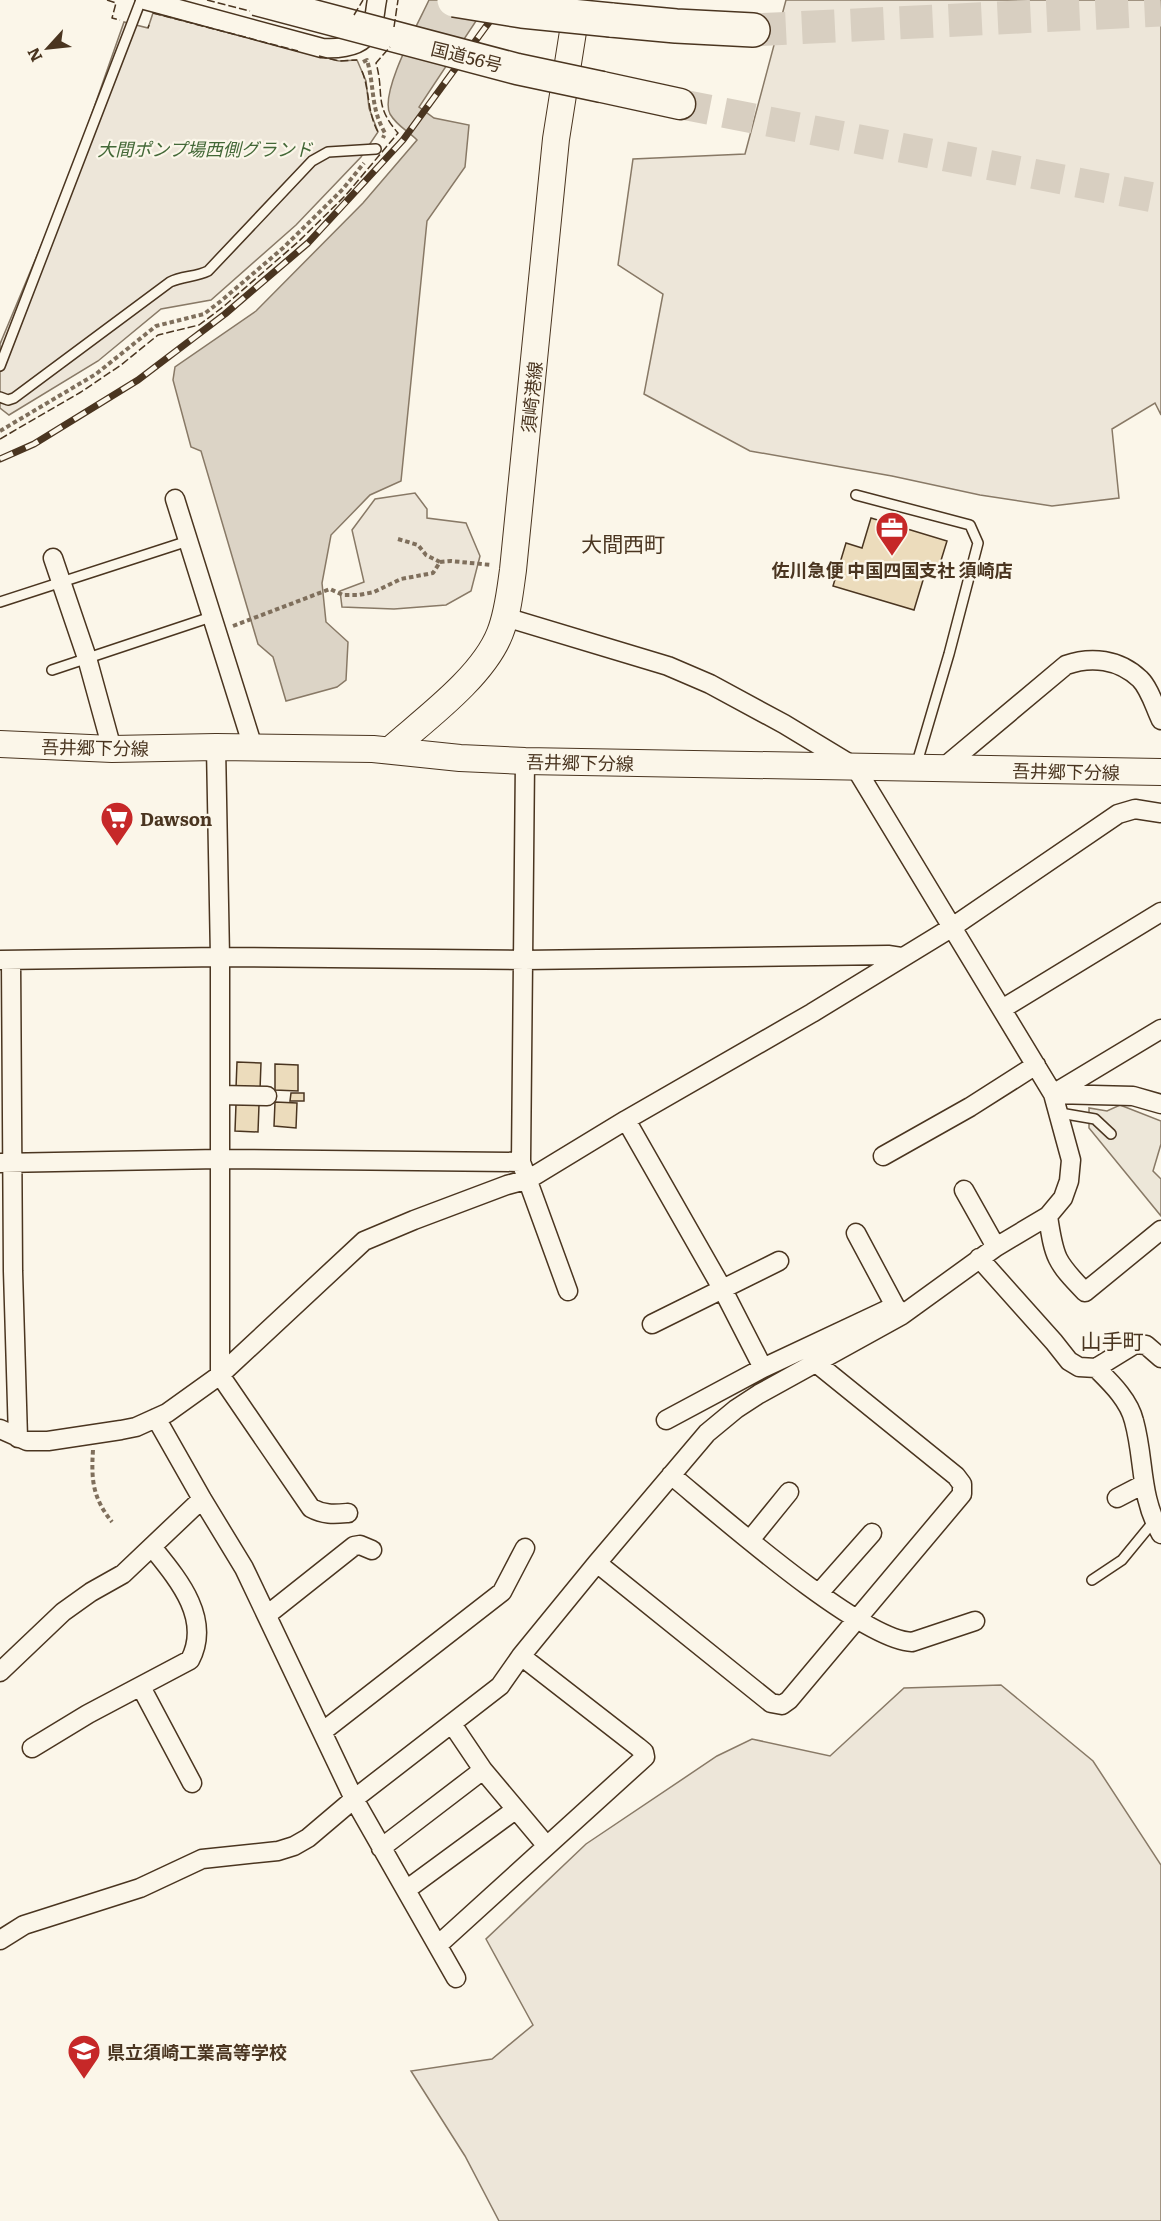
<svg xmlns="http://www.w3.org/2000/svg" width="1161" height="2221" font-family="Literata,'Noto Sans JP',serif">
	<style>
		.green { fill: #ede6d9; stroke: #887966; stroke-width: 1.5 }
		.parking { fill: #ede7d9; stroke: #887966; stroke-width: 1.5 }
		.water { fill: #dcd4c6; stroke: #887966; stroke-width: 1.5 }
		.building { fill: #ecdcbc; stroke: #4a3520; stroke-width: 1.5 }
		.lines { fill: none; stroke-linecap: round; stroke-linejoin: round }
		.trunk-tunnel { stroke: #d8cfc1; stroke-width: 30; stroke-dasharray: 30 15; stroke-linecap: butt }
		.motorway-tunnel { stroke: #d8cfc1; stroke-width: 33; stroke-dasharray: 33 16; stroke-linecap: butt }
		.service-casing { stroke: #4a3520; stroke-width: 12 }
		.minor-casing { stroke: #4a3520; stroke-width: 21 }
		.secondary-casing { stroke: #4a3520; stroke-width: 28 }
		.trunk-casing { stroke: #4a3520; stroke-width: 33 }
		.motorway-casing { stroke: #4a3520; stroke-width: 36 }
		.path { stroke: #7f6f5c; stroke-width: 4; stroke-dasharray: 4.5 3; stroke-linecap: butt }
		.service { stroke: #fbf6e9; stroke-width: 9 }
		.minor { stroke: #fbf6e9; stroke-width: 18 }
		.secondary { stroke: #fbf6e9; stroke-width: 26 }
		.trunk { stroke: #fbf6e9; stroke-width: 30 }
		.motorway { stroke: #fbf6e9; stroke-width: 33 }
		.rail-casing { stroke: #4a3520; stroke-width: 7 }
		.rail { stroke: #fbf6e9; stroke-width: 4.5; stroke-dasharray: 14; stroke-linecap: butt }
		.trunk-bridge-casing { stroke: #4a3520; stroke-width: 33; stroke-linecap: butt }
		.motorway-bridge-casing { stroke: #4a3520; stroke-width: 36; stroke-linecap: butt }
		.trunk-bridge { stroke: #fbf6e9; stroke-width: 30 }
		.motorway-bridge { stroke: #fbf6e9; stroke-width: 33 }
		.fence { stroke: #4a3520; stroke-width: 1.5; stroke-dasharray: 8 3; stroke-linecap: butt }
		.labels { text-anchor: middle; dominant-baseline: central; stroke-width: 4.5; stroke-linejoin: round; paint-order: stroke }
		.street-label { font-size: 18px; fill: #4a3520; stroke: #fbf6e9 }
		.park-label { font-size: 18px; font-style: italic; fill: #436837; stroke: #fbf6e9 }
		.poi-label { font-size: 18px; font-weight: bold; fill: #4a3520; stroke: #fbf6e9; text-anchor: start }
		.quarter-label { font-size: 21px; fill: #4a3520; stroke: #fbf6e9 }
	</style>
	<rect width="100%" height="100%" fill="#fbf6e9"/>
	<path class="green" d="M786,0H1161V415L1155,403L1112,429L1119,498L1052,506L980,495L892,476L750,451L644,394L663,294L618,265L633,159L745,154Z
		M153,13L339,61L357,60L366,81L369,108L378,132L361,157L296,225L211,300L161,309L98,361L9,415L0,408V344L69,179L124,22L148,28Z
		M415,493L427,509V518L466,523L480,556L471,591L446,605L394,609L342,607L340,591L364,582L352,530L375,499Z
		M1001,1685L1093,1761L1161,1865V2221H499L465,2156L411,2071L492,2059L533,2025L486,1939L586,1844L717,1756L752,1739L830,1756L904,1688Z"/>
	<path class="parking" d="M1120,1105L1161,1121V1144L1153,1171L1161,1179V1216L1089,1128V1108L1107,1111Z"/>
	<path class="water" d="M429,0H484L482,12L419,107L434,118L469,125L465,167L427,221L401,481L370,495L331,535L322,583L326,622L348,642L346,680L337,687L286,701L273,657L258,644L201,451L191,447L173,380L175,367L256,311L363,203L417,140C408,131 397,126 390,114C379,93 419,22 429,0Z"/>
	<path class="building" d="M871,518L947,541L938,570L927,567L914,610L833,586L846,543L862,548Z
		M237,1062L261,1063L260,1090L236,1088Z
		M275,1064L298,1065V1091L275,1090Z
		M291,1093H304V1101H290Z
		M275,1102L297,1103L296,1128L274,1126Z
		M236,1104L259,1105L258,1132L235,1131Z"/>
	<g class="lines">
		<path class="trunk-tunnel" d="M680,104L1161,199"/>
		<path class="motorway-tunnel" d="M753,30L1161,10"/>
		<g class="service-casing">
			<path id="service" d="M0,366L141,0
				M0,397L8,400L14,398L170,282C182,276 196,277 208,271L312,161L328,152L376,149
				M856,495L970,525L978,543L949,654L916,766
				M0,602L188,541
				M52,670L211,617
				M1060,1113L1095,1119L1111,1134
				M1092,1580L1122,1560L1154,1521"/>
		</g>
		<g class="minor-casing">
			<path id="minor" d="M145,0L322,48C339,49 362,47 371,30C375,21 375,9 377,0
				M175,499L253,747
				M53,558L87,658L112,749
				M216,747L220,957V1375L311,1508C324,1515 334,1514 348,1513
				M525,761L521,1162L568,1291
				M943,768L1066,665C1091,656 1119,659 1140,679C1150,689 1155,708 1161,720
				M0,960L220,957L524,960L888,955L901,957
				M11,960L13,1271L18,1438
				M1002,1009L1161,912
				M1053,1094L1161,1029
				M1053,1094L1133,1096L1161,1104
				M220,1095L267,1096
				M626,1120L723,1290L763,1368
				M883,1156L970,1107L1036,1065
				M0,1163L219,1159L521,1162
				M964,1190L996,1247
				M1048,1216C1054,1258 1056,1262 1085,1292L1161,1230
				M856,1233L895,1306L901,1313
				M979,1258L1054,1342L1069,1361L1079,1367L1096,1368C1111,1383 1129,1400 1134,1421C1145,1461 1139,1495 1161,1534
				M652,1324L779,1261
				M1096,1368L1135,1344L1146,1345L1161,1358
				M156,1418L202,1499L244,1568L354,1799L456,1978
				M666,1420L763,1368L895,1306
				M0,1429L27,1441H48L121,1430L136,1427L167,1413L220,1375L364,1241L414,1220L507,1185L529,1179L626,1120L812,1013L951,928L1118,814L1135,809L1161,813
				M671,1475C716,1512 860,1640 912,1642L975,1621
				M1117,1498L1144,1484
				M750,1540L789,1492
				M597,1563L771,1703L782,1705L789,1700L962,1494V1484L956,1476L815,1362
				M819,1593L872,1533
				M267,1615L354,1546L360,1545L372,1550
				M0,1672L63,1612L91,1592L123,1574L202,1499
				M141,1687L192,1783
				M452,1724L483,1770L546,1845
				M322,1732L502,1592L525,1548
				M32,1748L88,1714L190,1660C212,1618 177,1578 152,1547
				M381,1848L483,1770
				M406,1890L515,1810
				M0,1940L24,1925L140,1888L202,1859L278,1851L294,1846L308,1838L354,1799L500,1686L521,1656L597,1563L707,1433L736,1409L759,1394L902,1315L996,1247L1048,1216L1063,1198L1069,1181L1071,1160L1053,1094L855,767L784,724L710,684L668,666L505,617
				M438,1945L645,1757L644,1752L638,1747L521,1656"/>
		</g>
		<g class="secondary-casing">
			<path id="secondary" d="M0,744L112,749L216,747L373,749L460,758L525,761L1161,772
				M390,750C425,719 483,677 500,633C508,613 510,591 513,570L556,139L578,0"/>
		</g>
		<g class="trunk-casing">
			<path id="trunk" d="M602,87L680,104"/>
		</g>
		<g class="motorway-casing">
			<path id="motorway" d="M611,20L676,26L753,30"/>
		</g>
		<path class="path" d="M363,62L367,60C375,88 370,107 385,133L383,138
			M0,431L96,374L156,326L204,314L221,301L283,248L343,189L364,163
			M398,539L418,545L426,555L440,562
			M233,626L330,589L343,595H359L374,592L401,579L433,573L440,562L451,561L491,565
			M93,1450C91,1481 93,1498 112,1522"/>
		<use href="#service" class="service"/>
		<use href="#minor" class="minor"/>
		<use href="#secondary" class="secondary"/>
		<use href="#trunk" class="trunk"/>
		<use href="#motorway" class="motorway"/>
		<g class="rail-casing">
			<path id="rail" d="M0,459L34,444L138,380L225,314L308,243L403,140L490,21L502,0"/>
		</g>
		<use href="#rail" class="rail"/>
		<g class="trunk-bridge-casing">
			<path id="trunk-bridge" d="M256,0L517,69L602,87"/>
		</g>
		<g class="motorway-bridge-casing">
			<path id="motorway-bridge" d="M454,0L522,11L611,20"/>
		</g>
		<use href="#trunk-bridge" class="trunk-bridge"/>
		<use href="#motorway-bridge" class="motorway-bridge"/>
		<path class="fence" d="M107,0L116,3L112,18L120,20
			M207,0L250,11
			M153,13L298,51
			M354,15L363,0
			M394,27L398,0
			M148,28L149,25
			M319,56L339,61L357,60
			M362,71C370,91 367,112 378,132
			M0,439L81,392L121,365L158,335L199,325L223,307L298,242L345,196L398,133C373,104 385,95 376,63L390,47"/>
	</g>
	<defs>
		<g id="office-pin" transform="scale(1.725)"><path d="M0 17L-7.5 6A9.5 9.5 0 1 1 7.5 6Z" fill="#c62828" stroke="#fbf6e9"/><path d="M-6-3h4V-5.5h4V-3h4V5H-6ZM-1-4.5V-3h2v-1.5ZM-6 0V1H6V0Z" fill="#fff"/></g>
		<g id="supermarket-pin" transform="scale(1.725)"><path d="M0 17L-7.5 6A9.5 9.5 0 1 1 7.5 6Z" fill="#c62828" stroke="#fbf6e9"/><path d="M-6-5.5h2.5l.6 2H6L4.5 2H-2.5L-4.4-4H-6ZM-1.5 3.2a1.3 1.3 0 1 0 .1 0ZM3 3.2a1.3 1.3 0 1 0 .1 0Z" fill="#fff"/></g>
		<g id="school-pin" transform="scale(1.725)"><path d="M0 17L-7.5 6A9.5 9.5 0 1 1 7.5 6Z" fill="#c62828" stroke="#fbf6e9"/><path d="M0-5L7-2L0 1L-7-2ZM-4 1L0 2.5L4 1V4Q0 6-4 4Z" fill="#fff"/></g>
	</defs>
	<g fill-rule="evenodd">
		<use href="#office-pin" x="892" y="528"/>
		<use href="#supermarket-pin" x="117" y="818"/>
		<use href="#school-pin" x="84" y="2051"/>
	</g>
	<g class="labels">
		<g class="street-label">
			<text transform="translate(467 56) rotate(14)">国道56号</text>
			<text transform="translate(531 397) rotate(-84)">須崎港線</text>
			<text transform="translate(95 747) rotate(1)">吾井郷下分線</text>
			<text transform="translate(580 762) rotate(1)">吾井郷下分線</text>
			<text transform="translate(1066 771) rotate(1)">吾井郷下分線</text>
		</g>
		<g class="park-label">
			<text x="205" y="148">大間ポンプ場西側グランド</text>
		</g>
		<g class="poi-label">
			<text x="892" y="569" text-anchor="middle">佐川急便 中国四国支社 須崎店</text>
			<text x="140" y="818">Dawson</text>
			<text x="107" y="2051">県立須崎工業高等学校</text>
		</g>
		<g class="quarter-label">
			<text x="623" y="542">大間西町</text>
			<text x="1112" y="1339">山手町</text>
		</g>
	</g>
	<g transform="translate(48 48) rotate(243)" stroke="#fbf6e9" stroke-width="4.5" paint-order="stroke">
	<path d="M0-4.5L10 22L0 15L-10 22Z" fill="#4a3520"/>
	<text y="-9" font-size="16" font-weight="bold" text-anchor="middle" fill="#4a3520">N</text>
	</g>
</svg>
